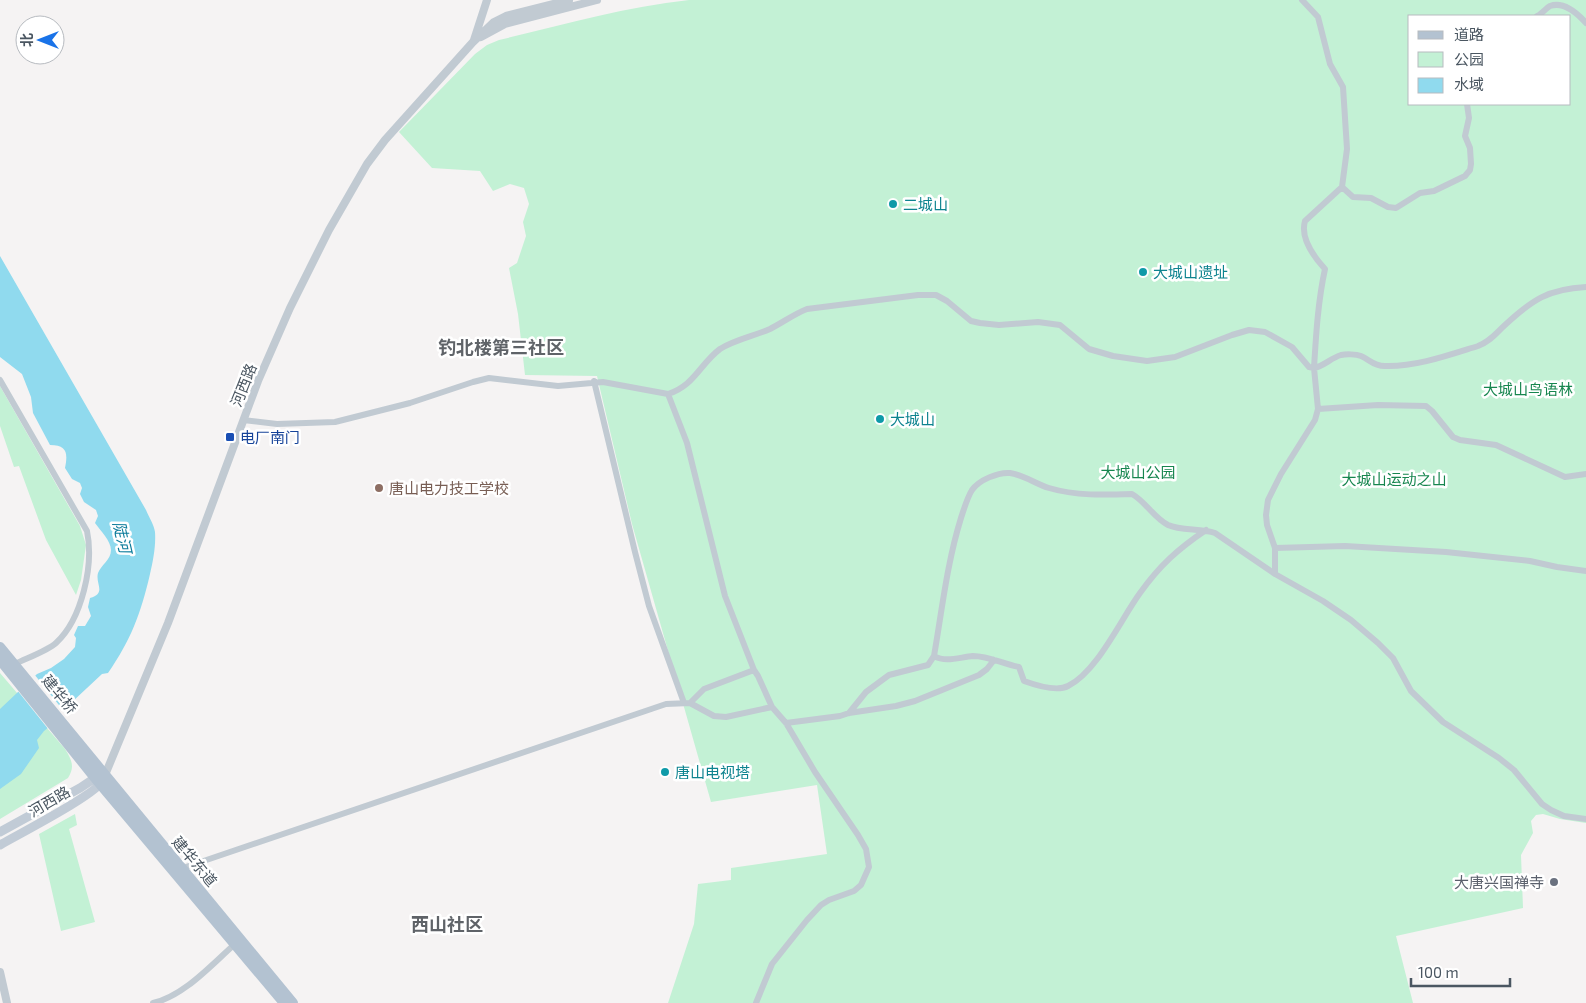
<svg xmlns="http://www.w3.org/2000/svg" width="1586" height="1003" font-family="'Exo 2','Noto Sans SC',sans-serif">
	<style>
		.green { fill: #c3f1d5; fill-rule: evenodd }
		.water { fill: #90daee }
		.pier { fill: #f5f3f3 }
		.lines { fill: none; stroke-linecap: round; stroke-linejoin: round }
		.minor { stroke: #c1cad2; stroke-width: 6 }
		.tertiary { stroke: #c1cad2; stroke-width: 8 }
		.secondary { stroke: #c1cbd6; stroke-width: 9 }
		.primary { stroke: #b3c2d1; stroke-width: 10 }
		.culture-dot { fill: #0f9aa8; stroke: #fff; stroke-width: 2 }
		.transit-dot { fill: #1a4fb4; stroke: #fff; stroke-width: 2 }
		.education-dot { fill: #8d6e63; stroke: #fff; stroke-width: 2 }
		.worship-dot { fill: #6b7280; stroke: #fff; stroke-width: 2 }
		.labels { text-anchor: middle; dominant-baseline: central; stroke-width: 5; stroke-linejoin: round; paint-order: stroke }
		.culture-label { font-size: 15px; fill: #0d838f; stroke: #fff; text-anchor: start }
		.street-label { font-size: 15px; fill: #4a5661; stroke: #fff }
		.park-label { font-size: 15px; fill: #17864f; stroke: #fff }
		.transit-label { font-size: 15px; fill: #164399; stroke: #fff; text-anchor: start }
		.education-label { font-size: 15px; fill: #785e54; stroke: #fff; text-anchor: start }
		.worship-label { font-size: 15px; fill: #5b616d; stroke: #fff; text-anchor: end }
		.water-label { font-size: 16px; font-style: italic; fill: #0c7c9b; stroke: #fff }
		.quarter-label { font-size: 18px; font-weight: bold; fill: #5f6368; stroke: #fff }
	</style>
	<rect width="100%" height="100%" fill="#f5f3f3"/>
	<path class="green" d="M689,0H1586V823L1560,819L1543,814L1536,815L1531,821L1533,833L1521,855L1523,908L1396,936L1413,1003H668L694,924L698,884L731,880V868L827,854L817,785L711,802L632,524L597,376L525,375L518,314L509,268L517,263L526,236L523,222L529,204L524,188L510,184L493,191L480,171L432,168L399,132L475,54L487,45L499,40C563,25 624,7 689,0ZM1410,16H1570V104H1410Z
		M0,386L80,526L86,545L81,580L76,595L46,540L19,466L14,467L0,426Z
		M0,673L65,749C72,760 75,767 68,778L0,819Z
		M75,814L77,825L69,829L95,922L61,931L39,834Z"/>
	<path class="water" d="M0,256L146,510C149,517 154,525 155,532C156,546 153,561 150,574C141,613 131,640 108,673L102,674L72,702L68,712L44,731L37,740L39,748L21,774L0,789V709L37,674L51,668L64,659L75,647L76,638L74,635L78,626H85L91,616L88,607L90,598C107,593 95,584 98,573C101,565 111,560 111,550C111,541 100,530 95,523L98,516L96,510L84,502L80,494L82,488L80,483L72,479L65,468C68,453 67,445 50,445L33,413L31,397L22,374L0,357Z"/>
	<path class="pier" d="M34,674L67,715L49,730L17,690Z"/>
	<g class="lines">
		<path class="minor" d="M1302,0L1318,17L1330,64L1343,87L1347,149L1342,187L1305,221C1300,238 1314,257 1325,269C1318,301 1316,335 1314,368C1324,366 1331,358 1341,355C1346,354 1356,354 1361,356C1369,359 1373,366 1385,366C1416,367 1449,355 1478,346C1491,341 1496,333 1505,325C1532,300 1548,289 1586,287
			M1537,16C1542,14 1546,8 1550,6C1564,1 1578,14 1586,23
			M1342,187L1353,197L1371,198L1388,207L1396,208L1420,193L1434,191L1465,176L1470,170L1471,164L1470,148L1465,136L1469,118L1467,104
			M0,380L87,531C94,565 82,619 56,643C47,651 27,658 15,664
			M594,381L635,552L649,606L684,703
			M1318,409L1378,405L1426,406L1432,411L1453,437L1460,440L1496,445L1565,477L1586,474
			M243,420L277,424L335,422L410,403L473,382L489,378L558,386L603,382L668,394
			M1275,548L1345,546L1446,552L1530,561L1557,567L1586,571
			M934,656C946,663 960,657 973,656C989,656 1003,664 1019,667L1024,681C1035,685 1057,692 1068,686C1097,672 1121,619 1140,593C1160,565 1178,549 1206,530
			M690,703L704,689L754,670
			M849,713L866,692L889,675L928,665L934,656C942,610 947,563 961,518C964,509 967,498 972,490C979,480 998,472 1010,473C1024,475 1036,484 1049,488C1076,496 1104,495 1132,494C1146,502 1154,518 1168,525C1181,531 1201,528 1215,533L1275,574
			M786,723L840,716L849,713L896,706L915,701L979,675L987,669L994,660
			M180,869L666,704L690,703L714,716L726,717L772,707
			M153,1003C184,996 211,965 235,944
			M756,1003L772,964L807,920L821,905L829,900L854,891L861,885L869,867L866,849L858,835L815,772L786,723L772,707L758,676L754,670L725,596L687,443L668,394C694,386 700,364 720,349C734,340 754,336 770,329C782,323 794,314 807,309L918,295H936L947,301L971,321L980,323L999,325L1038,322L1060,325L1089,349L1113,356L1147,361L1175,357L1232,335L1249,330L1265,332L1292,347L1309,367L1314,368L1318,409L1315,420L1281,474L1268,500L1266,515L1267,525L1275,548V574L1323,601L1351,620L1378,643L1393,658L1411,691L1443,722L1499,758L1514,770L1542,804L1551,810L1564,816L1586,819"/>
		<path class="tertiary" d="M481,37L505,24L597,0
			M474,40L487,0
			M105,775L168,623L258,381L290,308L329,230L367,164L385,140L473,42L494,22L506,16L569,0
			M0,972L7,1003"/>
		<path class="secondary" d="M0,832L80,788L95,778L100,777
			M0,845C17,835 99,793 103,780"/>
		<path class="primary" d="M0,647L293,1003
			M0,660L95,778L284,1003"/>
	</g>
	<g class="culture-dot">
		<circle cx="893" cy="204" r="5"/>
		<circle cx="1143" cy="272" r="5"/>
		<circle cx="880" cy="419" r="5"/>
		<circle cx="665" cy="772" r="5"/>
	</g>
	<rect class="transit-dot" x="225" y="432" width="10" height="10" rx="2.5"/>
	<circle class="education-dot" cx="379" cy="488" r="5"/>
	<circle class="worship-dot" cx="1554" cy="882" r="5"/>
	<g class="labels">
		<g class="culture-label">
			<text x="903" y="204">二城山</text>
			<text x="1153" y="272">大城山遗址</text>
			<text x="890" y="419">大城山</text>
			<text x="675" y="772">唐山电视塔</text>
		</g>
		<g class="street-label">
			<text transform="translate(243 385) rotate(-68)">河西路</text>
			<text transform="translate(60 694) rotate(50)">建华桥</text>
			<text transform="translate(49 801) rotate(-30)">河西路</text>
			<text transform="translate(195 861) rotate(50)">建华东道</text>
		</g>
		<g class="park-label">
			<text x="1528" y="389">大城山鸟语林</text>
			<text x="1138" y="472">大城山公园</text>
			<text x="1394" y="479">大城山运动之山</text>
		</g>
		<g class="transit-label">
			<text x="240" y="437">电厂南门</text>
		</g>
		<g class="education-label">
			<text x="389" y="488">唐山电力技工学校</text>
		</g>
		<g class="worship-label">
			<text x="1544" y="882">大唐兴国禅寺</text>
		</g>
		<g class="water-label">
			<text transform="translate(123 537) rotate(77)">陡河</text>
		</g>
		<g class="quarter-label">
			<text x="501" y="347">钓北楼第三社区</text>
			<text x="447" y="924">西山社区</text>
		</g>
	</g>
	<rect x="1408" y="15" width="162" height="90" fill="#ffffff" stroke="#b7bbc0"/>
	<rect x="1418" y="31" width="25" height="8" fill="#b3c2d1" stroke="#b7bbc0"/>
	<text x="1454" y="40" font-size="15" fill="#4a5661">道路</text>
	<rect x="1418" y="52" width="25" height="15" fill="#c3f1d5" stroke="#b7bbc0"/>
	<text x="1454" y="65" font-size="15" fill="#4a5661">公园</text>
	<rect x="1418" y="78" width="25" height="15" fill="#90daee" stroke="#b7bbc0"/>
	<text x="1454" y="90" font-size="15" fill="#4a5661">水域</text>
	<g transform="translate(40 40) rotate(270)"><circle r="24" fill="#ffffff" stroke="#b7bbc0"/>
	<path d="M0-4L9 19L0 12L-9 19Z" fill="#1a73e8"/>
	<text y="-8" font-size="14" font-weight="bold" text-anchor="middle" fill="#4a5661">北</text>
	</g>
	<path d="M1411 978v8h99v-8" fill="none" stroke="#4a5661" stroke-width="2.5"/>
	<text x="1418" y="978" font-size="15" fill="#4a5661" stroke="#ffffff" stroke-width="4" paint-order="stroke">100 m</text>
</svg>
